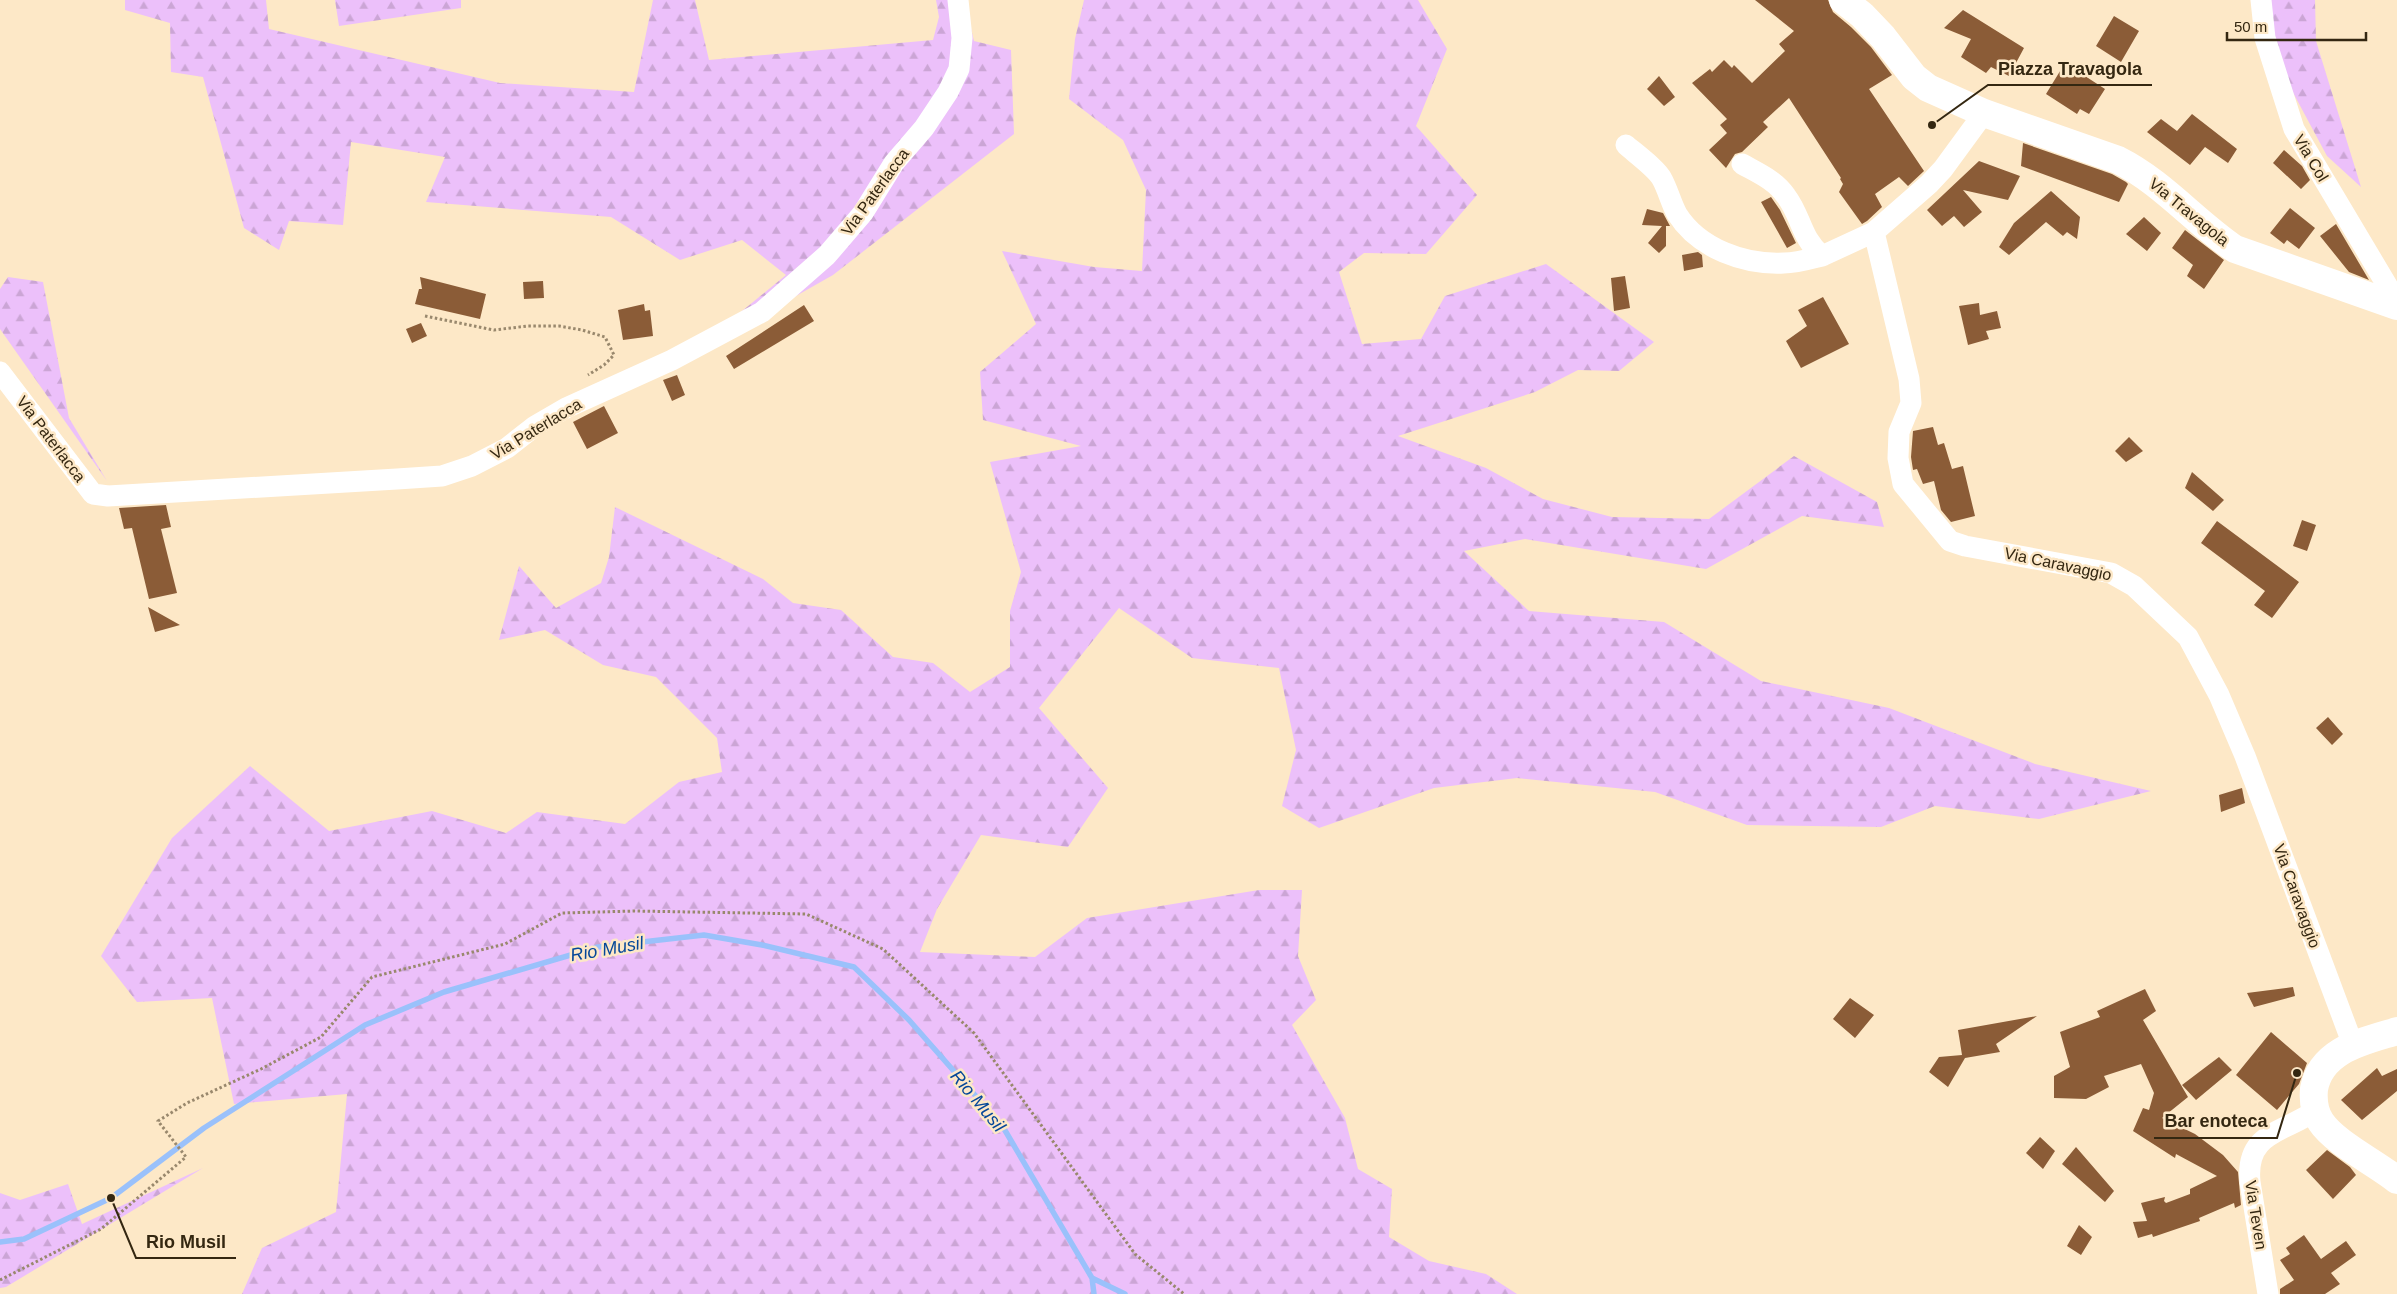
<svg xmlns="http://www.w3.org/2000/svg" width="2397" height="1294" font-family="Helvetica,sans-serif">
	<style>
		.forest { fill: url(#forest-firs) }
		.lines { fill: none; stroke-linecap: round; stroke-linejoin: round }
		.stream { stroke: #9ac1fb; stroke-width: 5.5 }
		.building { fill: #8b5c37 }
		.path { stroke: #99886d; stroke-width: 3; stroke-dasharray: 2.5 2.5; stroke-linecap: butt }
		.minor { stroke: #fff; stroke-width: 21 }
		.tertiary { stroke: #fff; stroke-width: 28 }
		.labels { text-anchor: middle; dominant-baseline: central; stroke-width: 5; stroke-linejoin: round; paint-order: stroke }
		.street-label { font-size: 16px; fill: #342711; stroke: #fde8c7 }
		.water-label { font-size: 18px; font-style: italic; fill: #054799; stroke: #fde8c7 }
		.leader { fill: none; stroke: #342711; stroke-width: 2 }
		.callout-dot { fill: #342711; stroke: #fde8c7; stroke-width: 2 }
		.callout-label { font-size: 18px; text-anchor: middle; font-weight: bold; fill: #342711; stroke: #fde8c7; stroke-width: 5; stroke-linejoin: round; paint-order: stroke }
	</style>
	<defs>
		<pattern id="forest-firs" width="22" height="20" patternUnits="userSpaceOnUse" patternTransform="scale(1.25)"><rect width="22" height="20" fill="#ecc0fa"/><path d="M5 1l3.5 6h-7zM16 11l3.5 6h-7z" fill="#cba5d5"/></pattern>
	</defs>
	<rect width="100%" height="100%" fill="#fde8c7"/>
	<path class="forest" d="M125,0H266L269,29L500,83L634,92L653,0H695L709,60L933,40L939,17L936,0H964L974,41L1011,50L1014,134L833,275L680,362L786,275L742,240L680,260L611,217L426,202L445,157L351,142L343,225L289,221L279,250L244,228L203,77L171,72L170,23L125,10Z
		M335,0H461V8L339,26Z
		M1084,0H1418L1447,49L1416,126L1477,195L1426,254L1364,253L1339,272L1362,344L1421,339L1445,296L1546,264L1654,342L1619,371L1578,370L1535,392L1398,436L1486,468L1543,499L1612,517L1709,519L1794,456L1877,502L1884,527L1802,516L1706,569L1525,539L1464,551L1529,611L1664,622L1761,681L1889,708L2035,764L2151,791L2039,819L1935,806L1881,827L1747,825L1655,792L1517,778L1434,788L1319,828L1282,806L1296,750L1279,668L1192,658L1119,608L1039,708L1108,788L1068,847L981,835L937,909L920,952L1035,957L1087,918L1259,890H1302L1298,956L1316,1000L1292,1025L1345,1118L1358,1169L1392,1189L1389,1237L1429,1261L1486,1274L1517,1294H242L262,1248L336,1212L347,1094L234,1104L212,998L137,1002L101,956L172,838L250,766L329,831L432,811L506,833L537,812L625,824L679,782L722,772L717,738L656,677L603,665L545,630L499,640L519,566L556,608L601,583L609,557L615,507L763,579L793,603L841,610L893,657L933,663L970,692L1010,667V611L1021,572L990,462L1081,446L983,420L980,372L1036,324L1002,251L1094,267L1142,271L1146,190L1123,140L1069,99L1075,39Z
		M2269,0H2315L2316,41L2361,187L2327,156L2266,42Z
		M8,277L43,282L69,418L107,481L0,329V289Z
		M203,1168L6,1287L0,1288V1193L20,1200L68,1184L82,1224Z"/>
	<g class="lines">
		<path class="stream" d="M0,1242L24,1239L111,1198L204,1128L365,1025L444,992L598,947L704,935L762,945L854,967L909,1020L1003,1127L1092,1278L1125,1294
			M1092,1278L1094,1294"/>
	</g>
	<path class="building" d="M1755,0H1828L1833,12L1851,27L1871,47L1892,75L1869,89L1924,171L1908,186L1899,177L1875,194L1882,207L1867,221L1862,224L1839,192L1843,184L1840,179L1841,178L1789,98L1763,122L1768,127L1742,152L1735,154L1726,168L1709,150L1727,133L1720,125L1727,119L1692,83L1710,69L1712,72L1724,60L1732,68L1734,65L1752,83L1785,51L1779,44L1794,31Z
		M1963,10L2024,48L2009,76L1991,67L1986,73L1961,57L1971,39L1944,28Z
		M2114,16L2139,31L2121,62L2096,46Z
		M2065,63L2105,89L2089,114L2080,109L2077,114L2046,94Z
		M1659,76L1675,97L1664,106L1647,89Z
		M2192,114L2237,149L2228,163L2205,147L2190,165L2147,132L2161,119L2177,131Z
		M2023,143L2112,174L2126,182L2128,184L2119,202L2021,166Z
		M2284,150L2302,166L2310,180L2301,189L2273,163Z
		M1979,161L2020,176L2008,200L1963,190L1982,212L1964,227L1954,216L1942,226L1927,210Z
		M2051,191L2080,217L2077,239L2067,232L2063,236L2046,222L2009,255L1999,247L2014,223Z
		M1771,197L1780,210L1796,243L1787,248L1761,202Z
		M2290,208L2315,228L2299,249L2287,240L2284,244L2270,233Z
		M1647,209L1663,213L1670,226H1666V246L1659,253L1648,243L1662,226L1642,225Z
		M2144,217L2161,233L2147,251L2126,234Z
		M2336,224L2369,280L2349,272L2320,236Z
		M2185,230L2224,260L2204,289L2187,276L2193,265L2172,248Z
		M1698,252L1702,255L1703,267L1684,271L1682,255Z
		M1625,276L1630,308L1614,311L1611,278Z
		M420,277L486,294L480,319L415,304L419,289H422Z
		M543,281L544,298L524,299L523,282Z
		M1823,297L1849,344L1801,368L1786,341L1807,326L1798,310Z
		M1979,303L1980,315L1997,311L2001,328L1986,331L1989,339L1968,345L1959,306Z
		M644,304L645,311L650,310L653,336L623,340L618,310Z
		M804,305L814,321L734,369L726,356Z
		M421,323L427,336L412,343L406,329Z
		M677,375L685,395L672,401L663,380Z
		M604,406L618,433L587,449L573,422Z
		M1933,427L1938,445L1944,443L1952,469L1963,466L1975,516L1951,522L1941,510L1934,481L1923,484L1917,469L1913,470L1911,457L1913,431Z
		M2129,437L2143,451L2126,462L2115,451Z
		M2192,472L2224,500L2213,511L2185,488Z
		M166,505L171,527L161,529L177,593L149,599L132,528L124,529L119,508Z
		M2302,520L2316,525L2307,551L2293,546Z
		M2217,521L2299,582L2272,618L2254,605L2265,591L2201,543Z
		M148,607L180,625L155,632Z
		M2328,717L2343,734L2332,745L2316,728Z
		M2242,788L2245,803L2221,812L2219,795Z
		M2293,987L2295,996L2254,1007L2247,993Z
		M2145,989L2156,1011L2143,1020L2188,1097L2162,1118L2195,1134L2223,1155L2238,1172L2241,1205L2235,1208L2234,1203L2199,1218L2200,1221L2153,1237L2152,1234L2138,1238L2133,1222L2147,1221L2141,1203L2165,1197L2164,1201L2166,1203L2190,1194V1189L2217,1176L2176,1154L2175,1158L2133,1131L2143,1108L2149,1110L2154,1093L2141,1064L2104,1076L2109,1087L2086,1099L2054,1098V1076L2070,1067L2060,1032L2100,1017L2097,1011Z
		M1850,998L1874,1015L1855,1038L1833,1019Z
		M2037,1016L1996,1044L2000,1052L1965,1058L1948,1087L1929,1072L1939,1057L1962,1055L1958,1030Z
		M2271,1032L2307,1063L2299,1084L2277,1110L2236,1075Z
		M2219,1057L2232,1070L2196,1100L2182,1085Z
		M2377,1068L2382,1076L2397,1069V1091L2362,1120L2341,1100Z
		M2040,1137L2055,1151L2043,1169L2026,1153Z
		M2076,1147L2114,1191L2105,1202L2062,1164Z
		M2327,1150L2350,1167L2356,1175L2333,1199L2306,1170Z
		M2079,1225L2092,1237L2081,1255L2067,1246Z
		M2304,1235L2321,1259L2346,1241L2356,1255L2331,1273L2340,1284L2325,1294H2280V1289L2294,1280L2280,1260L2290,1254L2286,1248Z"/>
	<g class="lines">
		<path class="path" d="M425,316L494,330L528,326H559L582,330L605,337L614,355L604,365L588,375
			M0,1280L101,1229L186,1157L158,1121L187,1103L261,1069L321,1037L372,977L505,944L562,913L635,911L806,914L883,949L974,1033L1135,1254L1184,1294"/>
		<path class="minor" d="M2261,0L2265,38L2294,129L2397,302
			M1626,145C1635,153 1657,169 1662,179C1668,190 1671,203 1677,214C1699,249 1745,265 1784,263C1797,263 1810,259 1822,256
			M1742,164C1758,173 1775,180 1786,196C1802,217 1800,237 1822,256L1874,232L1929,184L1943,169L1984,113
			M1874,232L1909,379L1911,403L1899,432L1898,458L1903,484L1950,541L1965,546L2111,573L2134,586L2188,637L2219,695L2245,756L2353,1045
			M0,372L93,494L108,496L397,479L442,476L472,466L507,448L535,426L566,408L672,360L762,312L827,255L863,213L894,163L924,128L948,92L959,69L962,38L958,0
			M2268,1294L2250,1182C2245,1131 2285,1133 2316,1110"/>
		<path class="tertiary" d="M1843,0L1862,15L1883,37L1914,77L1928,88L1984,113L2118,160C2162,182 2195,222 2235,249L2397,306
			M2397,1031C2365,1041 2321,1049 2314,1089C2313,1100 2314,1112 2321,1122C2335,1143 2376,1163 2397,1180"/>
	</g>
	<g class="labels">
		<g class="street-label">
			<text transform="translate(2311 158) rotate(59)">Via Col</text>
			<text transform="translate(875 192) rotate(-54)">Via Paterlacca</text>
			<text transform="translate(2189 212) rotate(39)">Via Travagola</text>
			<text transform="translate(536 429) rotate(-31)">Via Paterlacca</text>
			<text transform="translate(51 439) rotate(53)">Via Paterlacca</text>
			<text transform="translate(2058 564) rotate(12)">Via Caravaggio</text>
			<text transform="translate(2297 896) rotate(70)">Via Caravaggio</text>
			<text transform="translate(2256 1215) rotate(81)">Via Teven</text>
		</g>
		<g class="water-label">
			<text transform="translate(607 949) rotate(-10)">Rio Musil</text>
			<text transform="translate(978 1101) rotate(50)">Rio Musil</text>
		</g>
	</g>
	<path class="leader" d="M1932 125L1988 85H2152M2297 1073L2277 1138H2154M111 1198L136 1258H236"/>
	<g class="callout-dot">
		<circle cx="1932" cy="125" r="5"/>
		<circle cx="2297" cy="1073" r="5"/>
		<circle cx="111" cy="1198" r="5"/>
	</g>
	<g class="callout-label">
		<text x="2070" y="75">Piazza Travagola</text>
		<text x="2216" y="1127">Bar enoteca</text>
		<text x="186" y="1248">Rio Musil</text>
	</g>
	<path d="M2227 32v8h139v-8" fill="none" stroke="#342711" stroke-width="2.5"/>
	<text x="2234" y="32" font-size="15" fill="#342711" stroke="#fde8c7" stroke-width="4" paint-order="stroke">50 m</text>
</svg>
